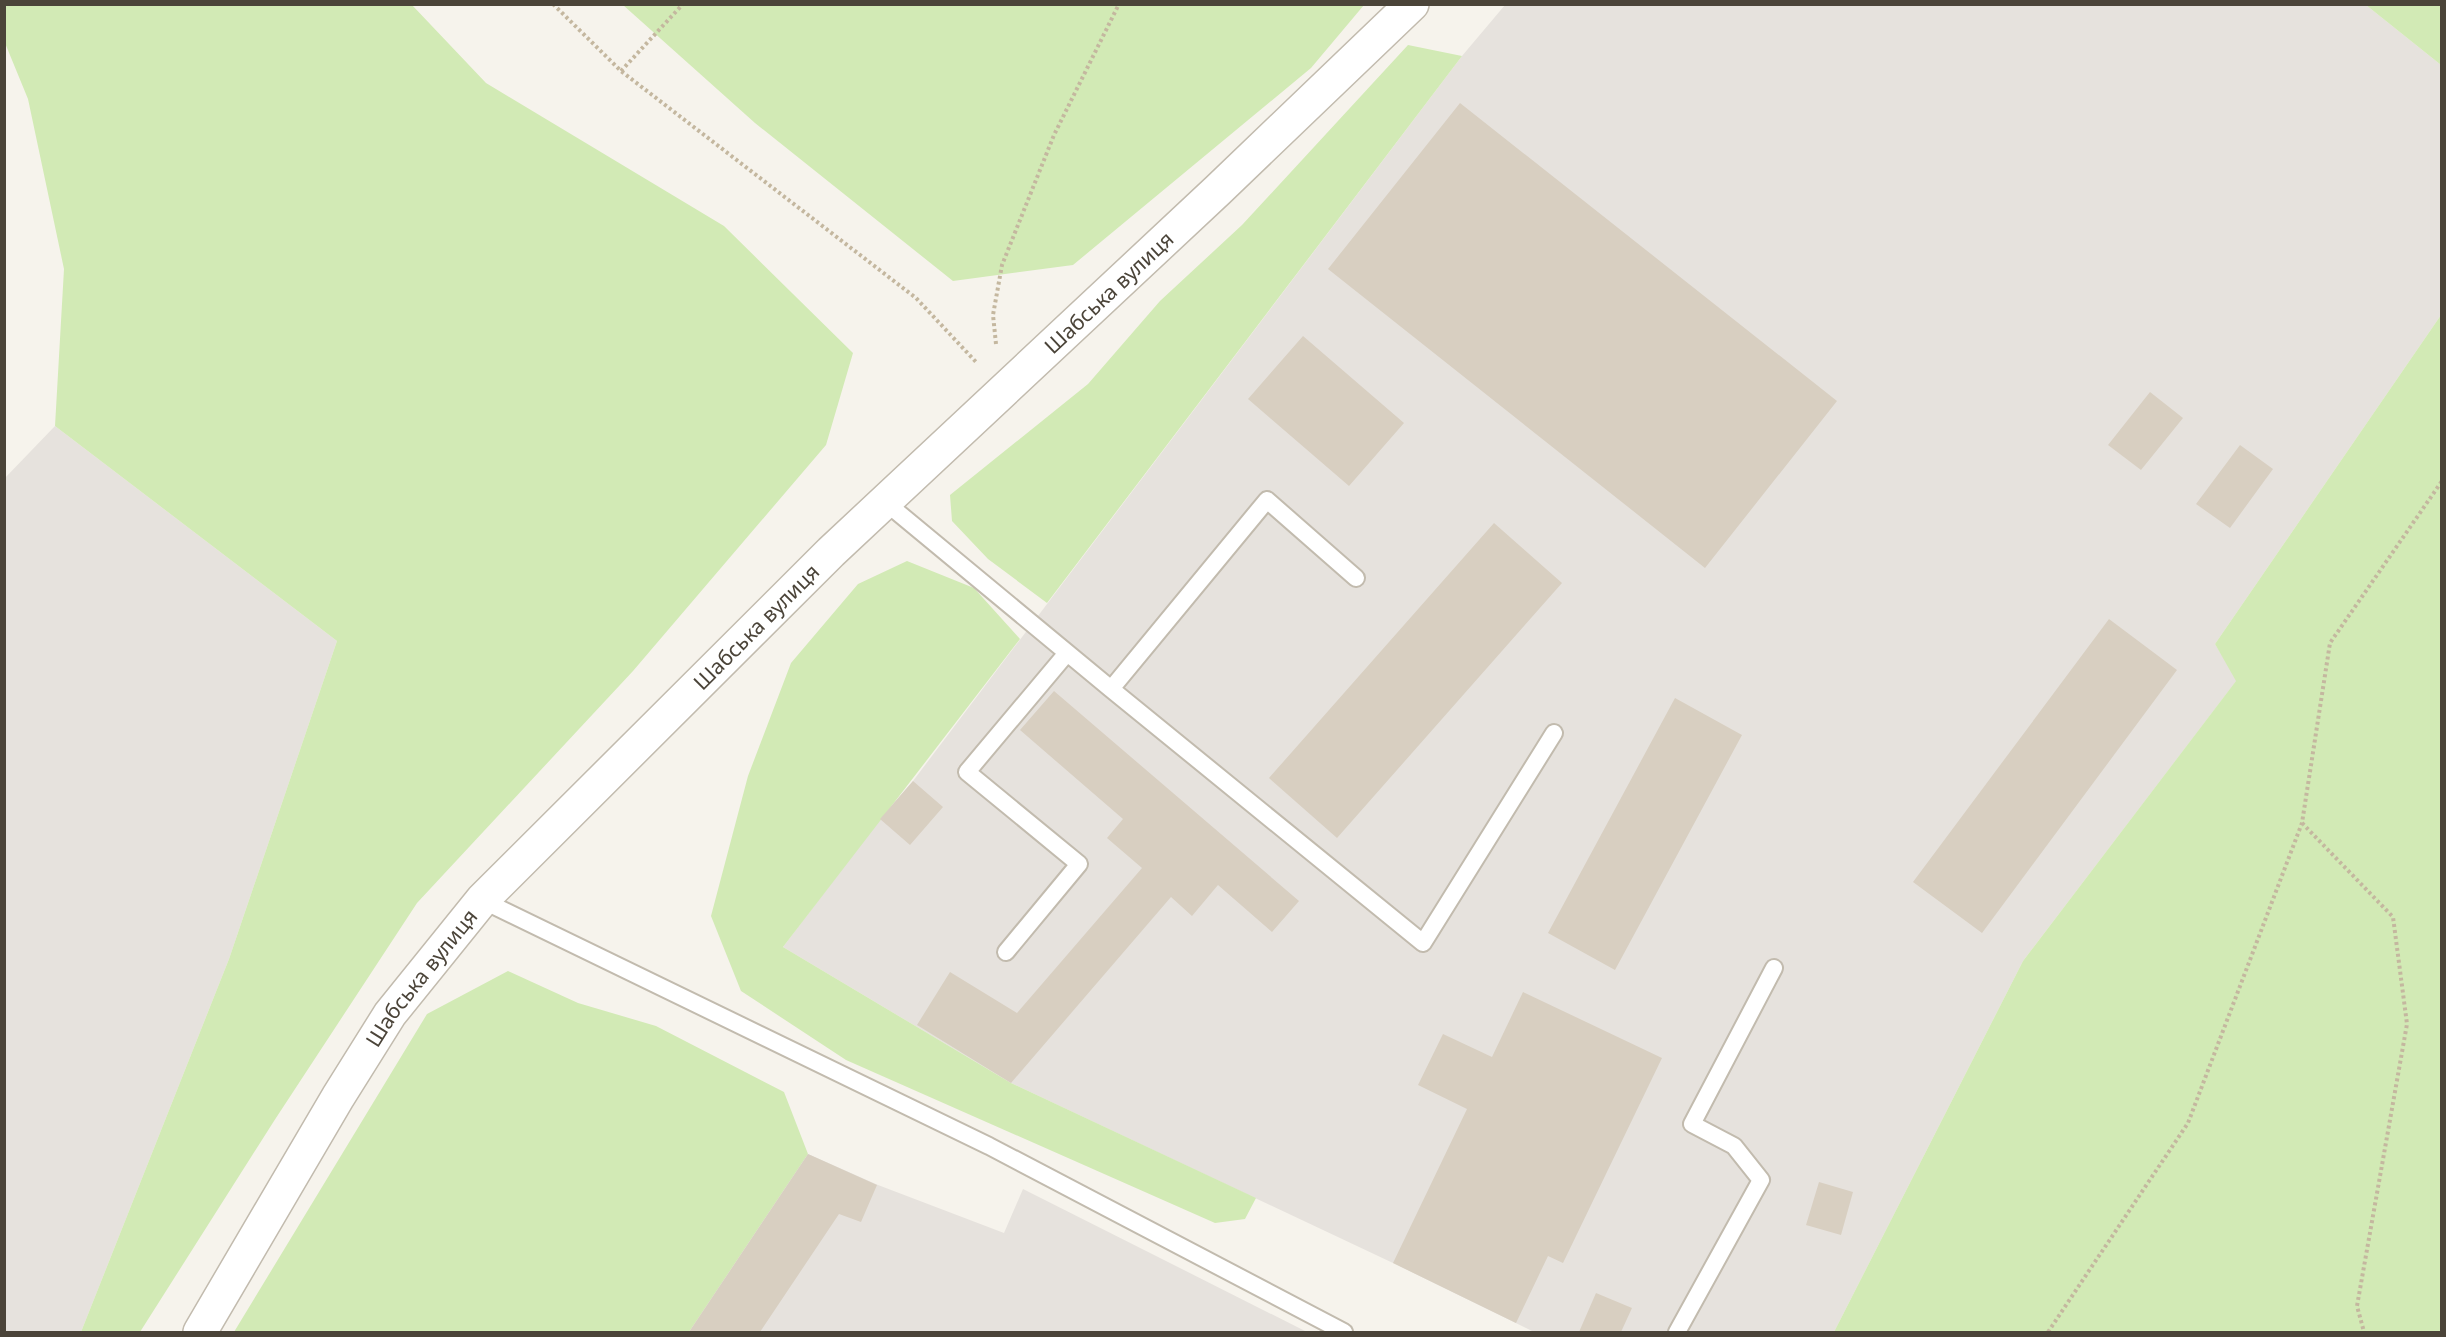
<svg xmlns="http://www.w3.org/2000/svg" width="2446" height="1337" font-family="'Noto Sans',sans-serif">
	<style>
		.industrial { fill: #e6e2dd }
		.green { fill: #d2eab5 }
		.building { fill: #d8cfc1 }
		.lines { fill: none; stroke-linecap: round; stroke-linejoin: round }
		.lane-casing { stroke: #c2bbae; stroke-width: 20 }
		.street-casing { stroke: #c2bbae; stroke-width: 36 }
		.path { stroke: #c4b79f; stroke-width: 4; stroke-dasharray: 3 3; stroke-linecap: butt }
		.lane { stroke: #fff; stroke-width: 16 }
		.street { stroke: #fff; stroke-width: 33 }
		.labels { text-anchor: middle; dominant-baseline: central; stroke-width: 4.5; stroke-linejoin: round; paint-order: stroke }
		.street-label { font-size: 21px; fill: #4b4439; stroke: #fff }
	</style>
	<rect width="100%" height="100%" fill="#f6f3ec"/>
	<path class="industrial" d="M1505,5H2366L2441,65V315L2215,644L2237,680L2023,961L1834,1332H1534L1393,1263L1011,1083L783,947L880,819L913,781L1462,56Z
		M55,426L337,641L229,959L81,1332H5L4,479Z
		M808,1154L878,1185L1004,1233L1023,1189L1307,1332H689Z"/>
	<path class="green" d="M4,5H412L486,83L724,226L853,353L826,445L633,671L417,903L274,1121L140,1332H81L229,959L337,641L55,426L64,269L28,99L5,43Z
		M623,5H1364L1311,68L1073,265L953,281L755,123Z
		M2366,5H2441V65Z
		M1408,45L1462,56L1047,603L988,559L952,521L950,495L1088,384L1160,301L1242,225Z
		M2441,315V1332H1834L2023,961L2236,681L2215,644Z
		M907,561L974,588L1020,639L783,947L1011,1083L1256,1198L1245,1219L1215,1223L846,1060L741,991L711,916L748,776L791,663L858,584Z
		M508,971L578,1003L656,1026L784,1092L808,1154L689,1332H234L427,1014Z"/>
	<path class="building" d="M1460,103L1837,401L1705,568L1328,269Z
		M1303,336L1404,423L1349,486L1248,399Z
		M2150,392L2183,418L2141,470L2108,445Z
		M2240,445L2273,469L2230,528L2196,504Z
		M1494,523L1562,583L1337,838L1269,778Z
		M2109,619L2177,670L1982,933L1913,882Z
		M1054,691L1299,901L1272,932L1218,885L1192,916L1171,897L1011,1083L917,1025L950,972L1017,1013L1142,868L1107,838L1123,819L1020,730Z
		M1675,698L1742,735L1615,970L1548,933Z
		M913,781L943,807L910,845L880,819Z
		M1523,992L1662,1058L1563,1263L1548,1256L1516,1323L1393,1263L1467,1109L1418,1085L1443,1034L1492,1057Z
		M808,1154L877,1185L861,1222L839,1214L760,1332H689Z
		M1819,1182L1853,1192L1841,1235L1806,1225Z
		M1596,1293L1632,1308L1621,1332H1579Z"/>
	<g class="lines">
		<g class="lane-casing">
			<path id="lane" d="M884,501L1111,689L1423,943L1554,733
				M1111,689L1267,500L1356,578
				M482,900L989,1146L1344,1332
				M1006,952L1079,864L967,772L1067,653
				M1677,1332L1761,1180L1734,1146L1692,1124L1774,968"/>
		</g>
		<g class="street-casing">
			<g id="street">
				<path id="s1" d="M200,1332L338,1097L390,1014L482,900L831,552L1218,190L1412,4"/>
			</g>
		</g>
		<path class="path" d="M553,4L621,71L916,298L976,362
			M621,71L683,4
			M996,344L993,315L1002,265L1054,135L1119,4
			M2302,823L2393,917L2407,1024L2357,1306L2364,1332
			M2048,1332L2188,1123L2302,823L2330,643L2442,481"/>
		<use href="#lane" class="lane"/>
		<use href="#street" class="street"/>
	</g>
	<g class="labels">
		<g class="street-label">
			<text stroke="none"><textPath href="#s1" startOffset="1390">Шабська вулиця</textPath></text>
			<text stroke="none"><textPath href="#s1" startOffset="904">Шабська вулиця</textPath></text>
			<text stroke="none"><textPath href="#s1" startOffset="418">Шабська вулиця</textPath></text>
		</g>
	</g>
	<rect width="2446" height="1337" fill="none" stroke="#4b4439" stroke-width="12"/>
</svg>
